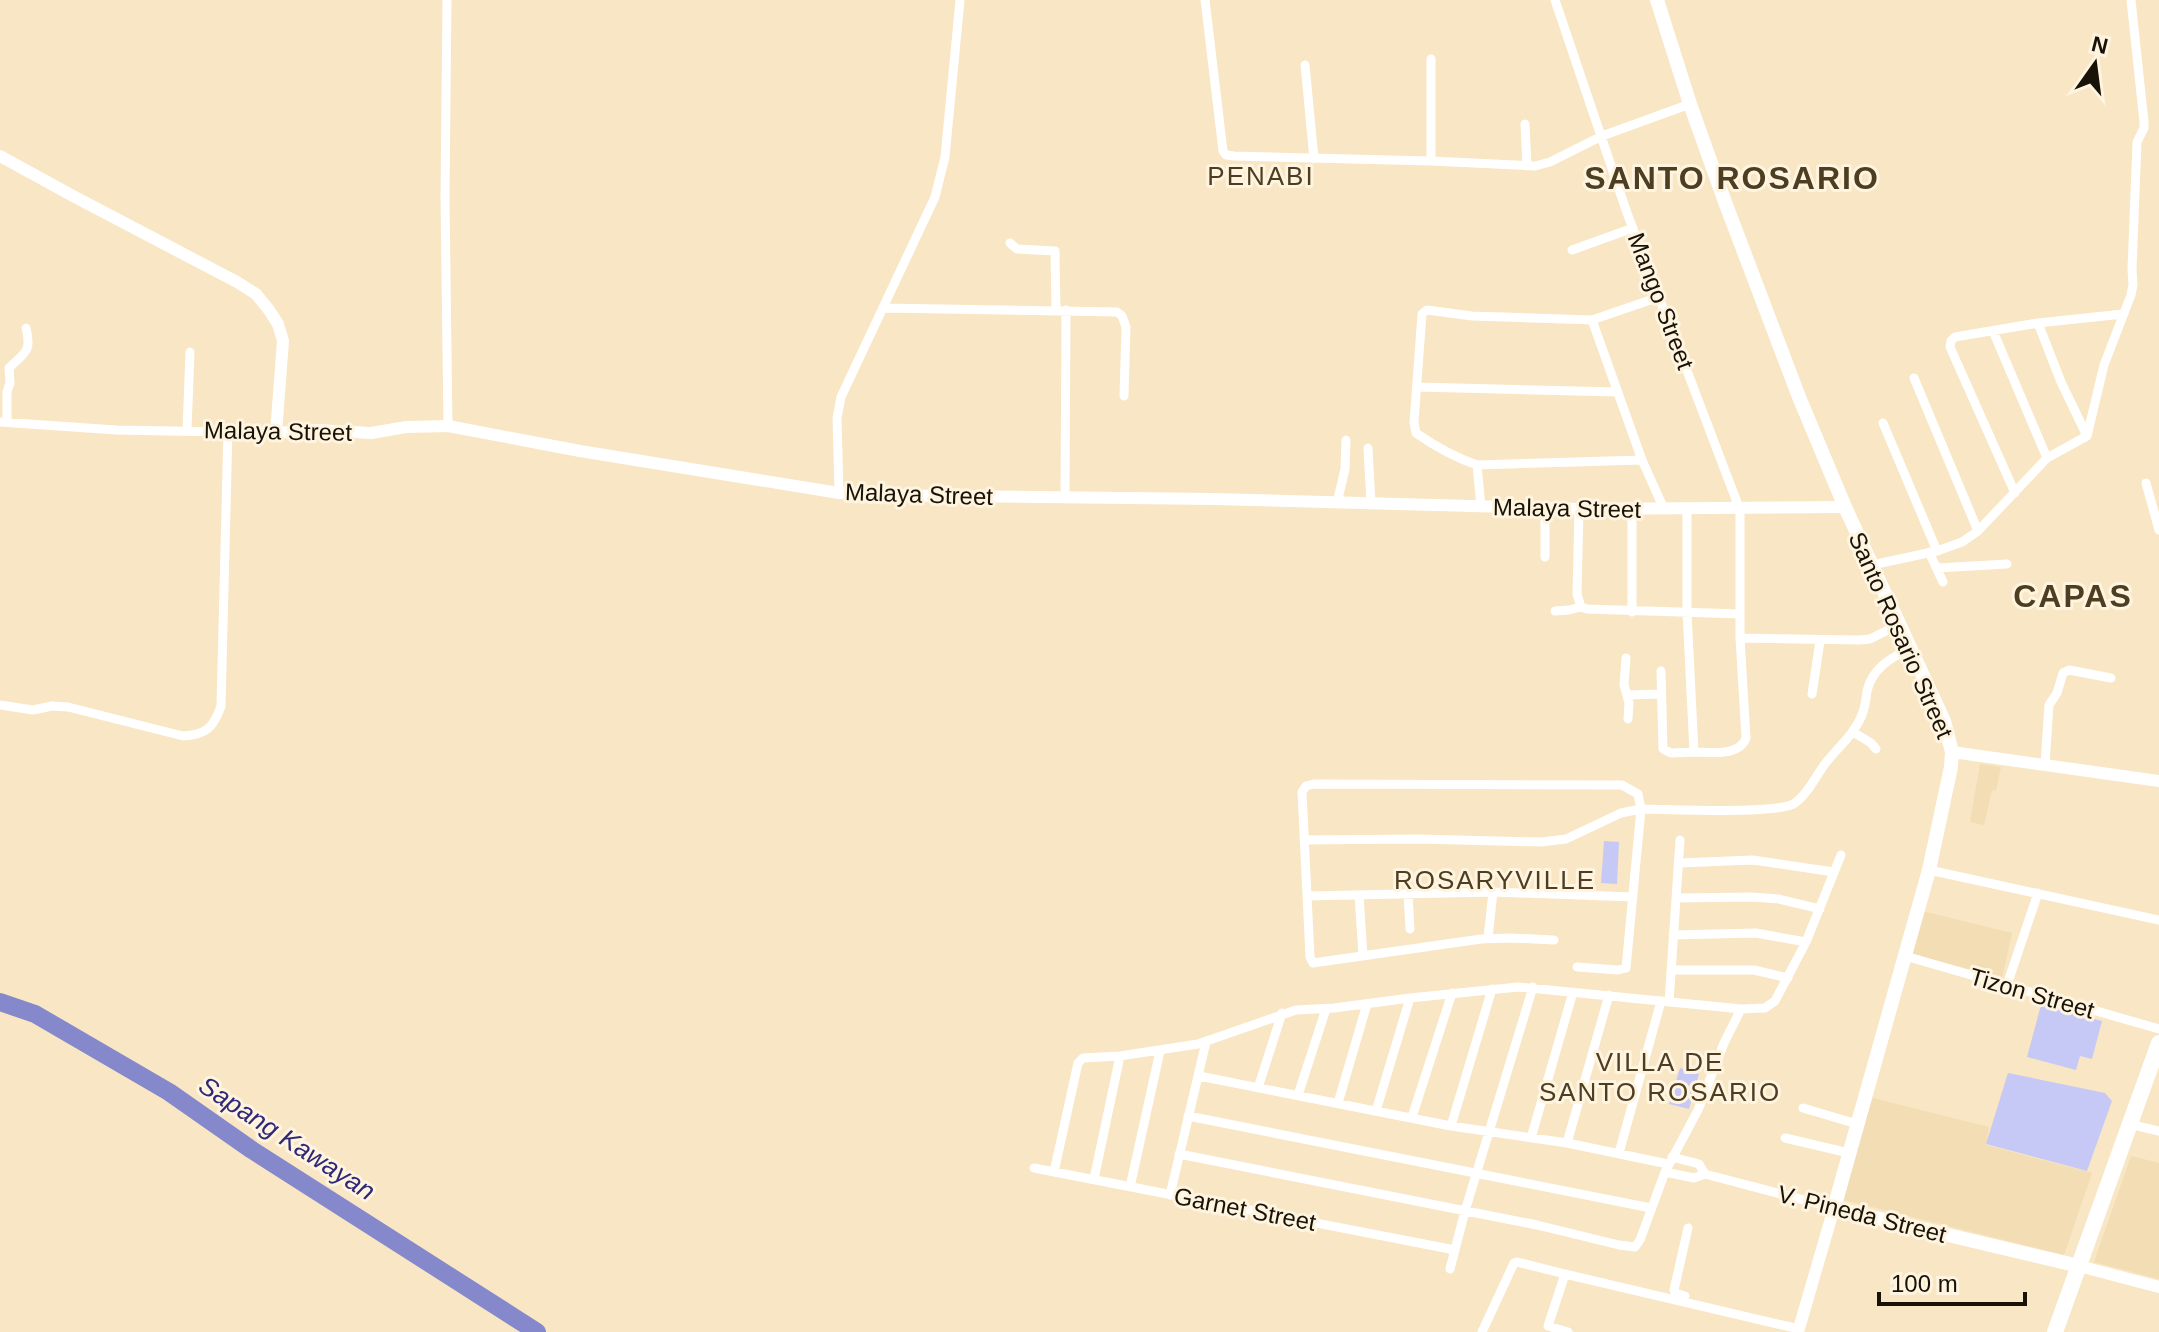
<svg xmlns="http://www.w3.org/2000/svg" width="2159" height="1332" font-family="Arial,sans-serif">
	<style>
		.built { fill: #f2ddb4 }
		.green { fill: #c6c9f5 }
		.lines { fill: none; stroke-linecap: round; stroke-linejoin: round }
		.river { stroke: #8589cc; stroke-width: 18 }
		.street { stroke: #fff; stroke-width: 9 }
		.secondary { stroke: #fff; stroke-width: 12 }
		.primary { stroke: #fff; stroke-width: 14 }
		.highway { stroke: #fff; stroke-width: 16 }
		.labels { text-anchor: middle; dominant-baseline: central; stroke-width: 6; stroke-linejoin: round; paint-order: stroke }
		.street-label { font-size: 24px; fill: #191307; stroke: #fff4e0 }
		.neighbourhood-label { font-size: 26px; letter-spacing: 2px; fill: #4d3e21; stroke: #fff4e0 }
		.water-label { font-size: 26px; font-style: italic; fill: #2f2876; stroke: #fff4e0 }
		.district-label { font-size: 32px; font-weight: bold; letter-spacing: 2px; fill: #4d3e21; stroke: #fff4e0 }
	</style>
	<rect width="100%" height="100%" fill="#f8e6c4"/>
	<path class="built" d="M1980,764L2001,767L1996,791L1992,790L1984,825L1970,822Z
		M1918,910L2012,933L2002,978L1908,953Z
		M1869,1097L1989,1127L1986,1145L2092,1173L2064,1255L1844,1200Z
		M2131,1156L2159,1163V1279L2094,1262Z"/>
	<path class="green" d="M1604,841L1619,842L1617,884L1601,883Z
		M2041,1005L2102,1021L2092,1059L2080,1056L2076,1070L2027,1057Z
		M1680,1068L1699,1074L1689,1109L1669,1104Z
		M2008,1073L2105,1093L2112,1101L2087,1171L1986,1144Z"/>
	<g class="lines">
		<path class="river" d="M0,1002L35,1014L169,1092L252,1150L537,1332"/>
		<path class="street" d="M447,0L445,197L448,426
			M1205,0L1223,151L1226,155L1234,156L1431,161L1535,166L1550,162L1602,136L1690,104
			M1555,0L1627,213L1740,510V638
			M1431,59V161
			M1305,65L1314,159
			M1525,124L1527,166
			M1010,243L1017,249L1055,251L1056,310
			M1572,250L1633,228
			M883,308L1117,312L1122,316L1126,327L1124,396
			M1592,320L1642,460L1664,509
			M2038,323L2061,382L2087,436
			M1993,331L2047,458
			M1914,378L1978,531
			M1418,387L1618,392
			M0,422L116,430L276,433
			M7,422V392L10,383L9,368C25,352 32,352 26,328
			M1883,423L1937,551
			M187,430L190,352
			M1368,448L1371,504
			M1642,460L1477,465C1454,457 1436,447 1416,433L1414,422L1422,314L1427,310L1472,316L1592,320L1659,297
			M1477,465L1481,507
			M2146,483L2159,530
			M839,493L837,418L841,397L935,197L945,157L960,0
			M2015,493L1950,347L1951,341L1955,337L2038,323L2123,314
			M1065,497L1066,310
			M1337,503L1345,469L1346,440
			M1579,509L1577,594L1581,607L1587,609L1740,614
			M1632,509V612
			M1687,510V613L1694,752C1711,752 1739,757 1746,738L1740,638L1860,640L1870,639L1898,625
			M1929,552L1943,582
			M1545,557V508
			M1872,565L1937,551L1962,542L1978,531L2047,458L2087,436L2104,365L2131,295L2133,285L2132,269L2137,142L2144,128V122L2131,0
			M1937,568L2007,564
			M1555,611L1569,610L1581,607
			M1626,658L1624,685L1629,703L1628,719
			M1661,671L1663,749L1671,753L1694,752
			M1812,694L1820,641
			M1627,695L1661,694
			M0,705L33,710L52,706L68,707L183,736C206,735 214,727 221,706L228,430
			M1853,732L1871,743L1876,749
			M2045,764L2049,705L2057,693L2063,673L2069,670L2111,678
			M1304,840L1419,839L1541,842L1566,839L1621,813L1641,809C1668,809 1778,815 1795,803C1808,794 1815,777 1825,764C1837,748 1854,735 1862,715C1865,707 1866,700 1867,691C1872,669 1890,658 1909,649
			M1680,863L1753,860L1834,872
			M1929,870L2159,920
			M1408,894L1410,929
			M1359,895L1363,956
			M1307,896L1493,892L1633,897
			M1676,898L1752,897L1779,899L1820,909
			M1673,935L1756,933L1806,942
			M1488,938L1493,892
			M1554,940L1511,938L1481,939L1313,963L1310,957L1302,792L1306,786L1314,784L1622,785L1638,794L1641,809L1626,968L1618,970L1577,967
			M1905,956L2159,1029
			M1671,970H1754L1788,978
			M2007,985L2038,893
			M1669,1002L1680,840
			M1199,1076L1451,1126L1567,1143L1668,1164
			M1258,1088L1282,1013
			M1298,1095L1326,1009
			M1338,1103L1367,1004
			M1803,1108L1857,1124
			M1376,1111L1410,998
			M1188,1116L1651,1208
			M1412,1117L1452,993
			M2129,1124L2159,1131
			M1451,1126L1492,989
			M1531,1138L1573,992
			M1785,1138L1849,1153
			M1567,1143L1609,995
			M1619,1153L1661,1001
			M1179,1154L1537,1225L1619,1245L1635,1247L1640,1240L1665,1172L1698,1110L1724,1043L1741,1009
			M1672,1157L1699,1164L1705,1174
			M1034,1168L1455,1250
			M1054,1172L1078,1063L1083,1058L1120,1056L1198,1044L1296,1010L1334,1008L1410,998L1518,987L1741,1009L1765,1008L1775,1001L1806,942L1841,855
			M1665,1172L1694,1178L1705,1174L1834,1208
			M1094,1179L1120,1056
			M1130,1187L1160,1051
			M1170,1195L1206,1042
			M1450,1269L1465,1211L1533,987
			M1685,1296L1675,1293L1674,1290L1688,1228
			M1482,1332L1514,1263L1517,1262L1565,1274
			M1568,1332L1548,1326L1565,1274L1799,1329"/>
		<path class="secondary" d="M0,156L73,196L237,282L256,294L269,310L278,324L283,341L276,433L316,430L371,433L406,427L448,426L580,451L839,493L868,495L1215,499L1579,509L1845,507
			M1952,752L2159,781
			M2079,1266L2159,1287
			M1798,1332L1834,1208"/>
		<path class="primary" d="M1657,0L1690,104L1725,202L1799,397L1845,507L1944,721L1952,752L1951,767L1929,870L1834,1208L2079,1266"/>
		<path class="highway" d="M2055,1332L2159,1043"/>
	</g>
	<g class="labels">
		<g class="street-label">
			<text transform="translate(1661 301) rotate(69)">Mango Street</text>
			<text transform="translate(278 431) rotate(1)">Malaya Street</text>
			<text transform="translate(919 494) rotate(2)">Malaya Street</text>
			<text transform="translate(1567 508) rotate(1)">Malaya Street</text>
			<text transform="translate(1901 635) rotate(66)">Santo Rosario Street</text>
			<text transform="translate(2032 993) rotate(16)">Tizon Street</text>
			<text transform="translate(1245 1209) rotate(11)">Garnet Street</text>
			<text transform="translate(1862 1214) rotate(14)">V. Pineda Street</text>
		</g>
		<g class="neighbourhood-label">
			<text x="1261" y="176">PENABI</text>
			<text x="1495" y="880">ROSARYVILLE</text>
			<text x="1660" y="1062">VILLA DE<tspan x="1660" dy="30">SANTO ROSARIO</tspan></text>
		</g>
		<g class="water-label">
			<text transform="translate(287 1138) rotate(33)">Sapang Kawayan</text>
		</g>
		<g class="district-label">
			<text x="1732" y="178">SANTO ROSARIO</text>
			<text x="2073" y="596">CAPAS</text>
		</g>
	</g>
	<g transform="translate(2095 64) rotate(14)" stroke="#fff4e0" stroke-width="6" paint-order="stroke">
	<path d="M0-6L14 30L0 20L-14 30Z" fill="#191307"/>
	<text y="-12" font-size="22" font-weight="bold" text-anchor="middle" fill="#191307">N</text>
	</g>
	<path d="M1879 1292v12h146v-12" fill="none" stroke="#191307" stroke-width="4"/>
	<text x="1891" y="1292" font-size="24" fill="#191307" stroke="#fff4e0" stroke-width="6" paint-order="stroke">100 m</text>
</svg>
